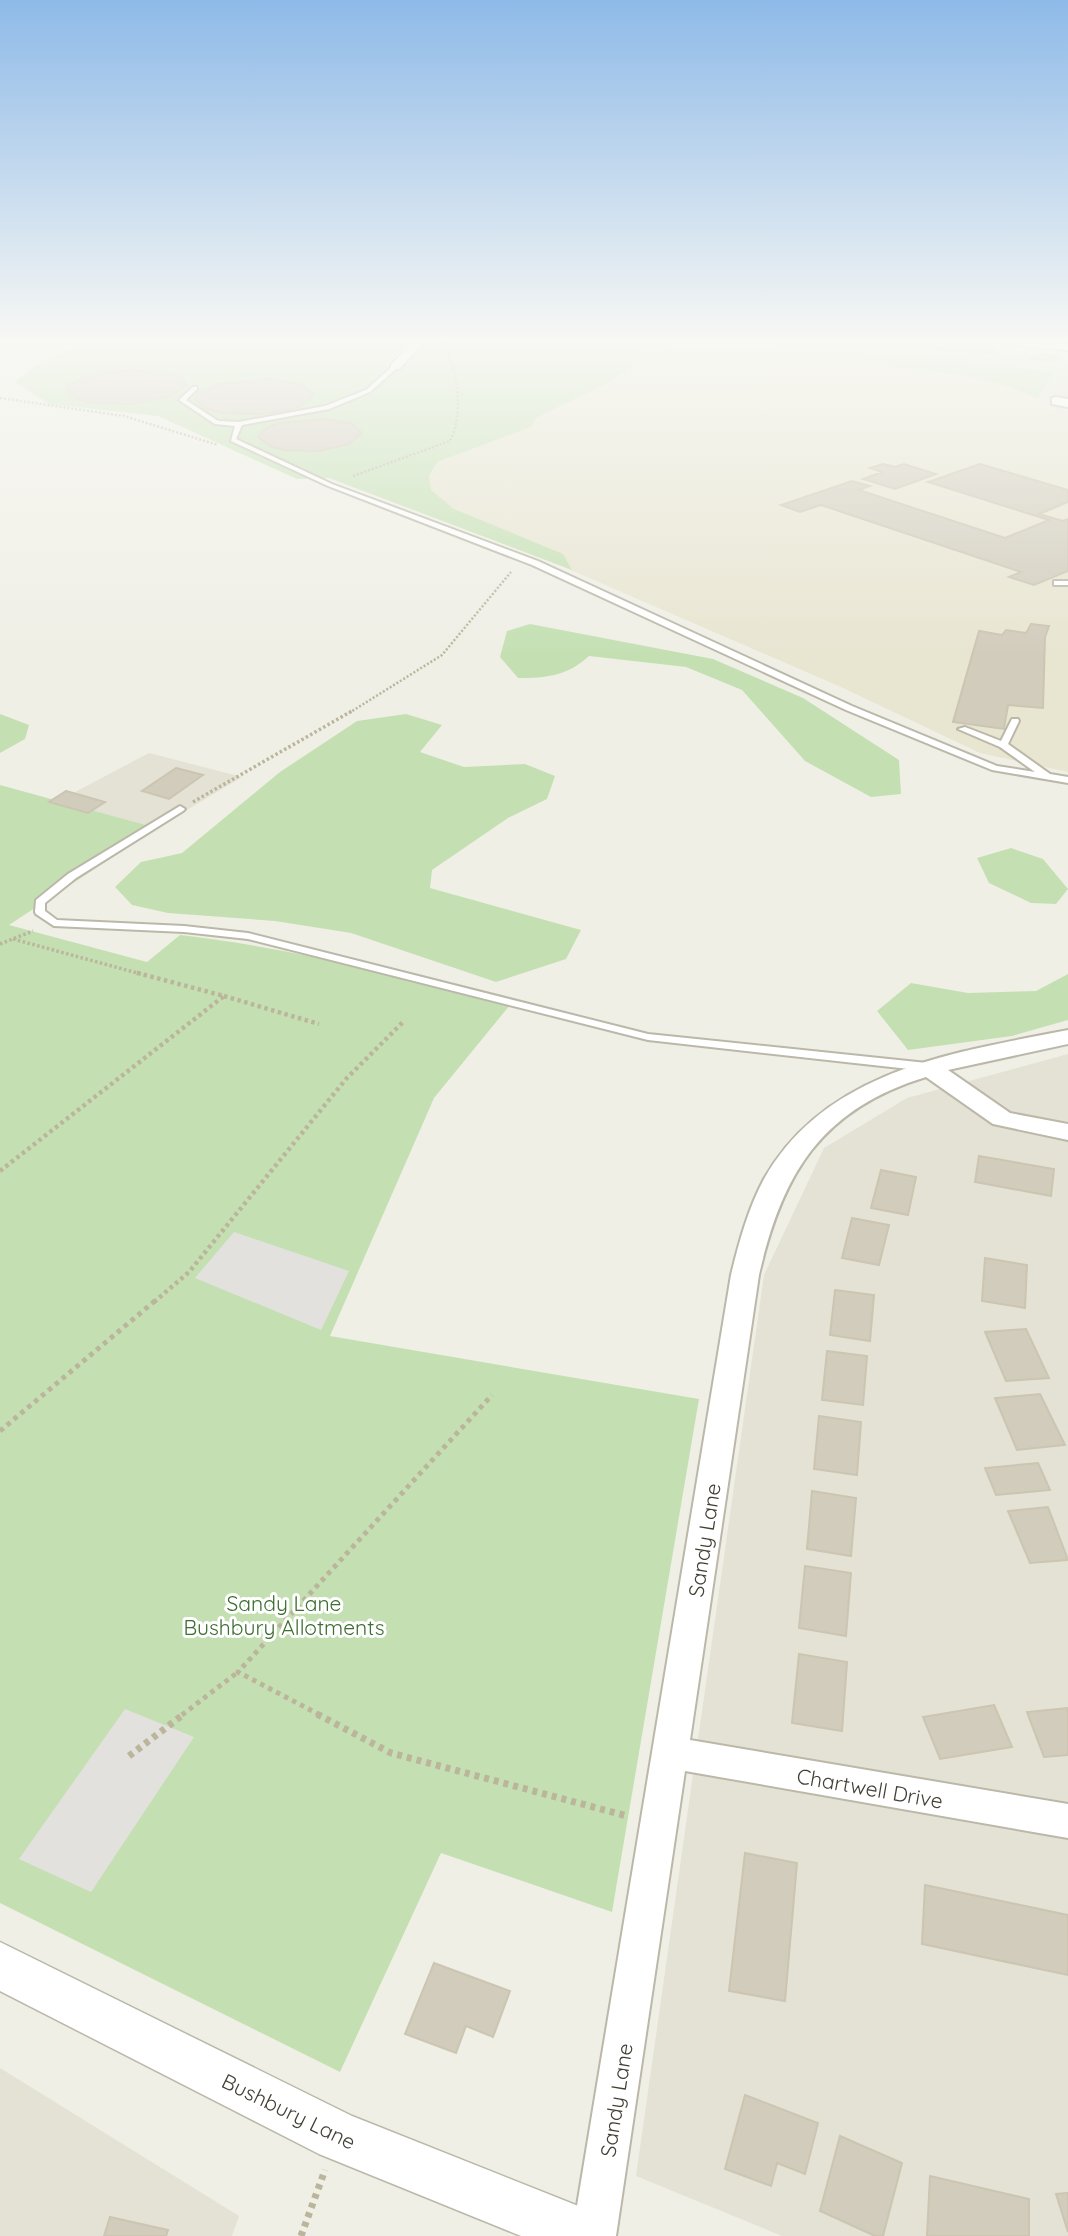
<svg xmlns="http://www.w3.org/2000/svg" width="1068" height="2236" font-family="Quicksand,sans-serif">
	<style>
		.residential { fill: #e4e2d4 }
		.education { fill: #e8e5d1 }
		.green { fill: #c4e0b3 }
		.parking { fill: #e2e1dd }
		.building { fill: #d1ccbc; stroke: #cbc5b1; stroke-width: 2 }
		.lines { fill: none; stroke-linecap: round; stroke-linejoin: round }
		.service-casing { stroke: #bbb8a9; stroke-width: 4 }
		.minor-casing { stroke: #bbb8a9; stroke-width: 4 }
		.tertiary-casing { stroke: #bbb8a9; stroke-width: 3 }
		.path-far4 { stroke: #bbb59c; stroke-width: 2.5; stroke-dasharray: 2 2; stroke-linecap: butt }
		.path-far3 { stroke: #bbb59c; stroke-width: 3.5; stroke-dasharray: 2.5 2.5; stroke-linecap: butt }
		.path-far2 { stroke: #bbb59c; stroke-width: 4.5; stroke-dasharray: 3.5 3.5; stroke-linecap: butt }
		.path-far1 { stroke: #bbb59c; stroke-width: 5; stroke-dasharray: 4.5 4.5; stroke-linecap: butt }
		.path { stroke: #bbb59c; stroke-width: 7; stroke-dasharray: 5 5; stroke-linecap: butt }
		.service { fill: #fff; fill-rule: evenodd }
		.minor { fill: #fff; fill-rule: evenodd }
		.tertiary { fill: #fff; fill-rule: evenodd }
		.labels { text-anchor: middle; dominant-baseline: central; stroke-width: 6; stroke-linejoin: round; paint-order: stroke }
		.near-street-label { font-size: 21px; fill: #424036; stroke: #fff }
		.near-park-label { font-size: 21px; fill: #3d6d30; stroke: #fff }
	</style>
	<rect width="100%" height="100%" fill="#f0efe6"/>
	<path class="residential" d="M666,342H982L1068,350V433L1039,429L1033,403L856,353L668,350Z
		M149,753L242,777L157,828L58,801Z
		M1068,1054V2236H782L636,2176L764,1275L824,1148L907,1098Z
		M0,2068L239,2216L232,2236H0Z"/>
	<path class="education" d="M647,349L856,353L1055,372L1033,403L1059,407L1039,429L1068,433V772L980,753L841,687L543,558L329,478L631,358Z"/>
	<path class="green" d="M111,342H409L386,365L401,367L423,342H666L669,350L856,353L1055,372L1037,398C973,369 906,368 837,364C781,360 726,356 670,356L668,350L647,349L632,358L640,362L611,381L536,418L531,427L437,462L429,476L431,490L454,509L563,554L572,570L329,478L297,479L158,416L49,404L15,382C44,356 73,346 111,342Z
		M530,624L713,659L803,698L899,760L901,794L871,797L805,761L742,690L686,667L589,656C567,676 547,678 518,678L500,657L507,631Z
		M0,714L29,725L25,739L0,753Z
		M406,714L442,725L420,752L464,767L525,764L555,776L547,799L508,818L432,870L430,888L581,930L566,959L496,982L351,933L275,921L168,913L132,905L115,887L141,862L182,853L280,772L357,721Z
		M0,785L157,828L9,925L147,962L180,935C293,948 400,976 510,1005L434,1098L330,1336L699,1399L612,1912L441,1853L340,2072L0,1903Z
		M1011,848L1043,859L1068,889L1056,904L1031,903L989,883L977,858Z
		M1068,974V1020L1012,1036L908,1050L877,1011L911,983L968,993L1036,991Z"/>
	<path class="parking" d="M234,1232L349,1271L321,1330L195,1278Z
		M125,1709L194,1737L91,1892L19,1859Z"/>
	<path class="building" d="M872,342H904L930,344L929,348Z
		M939,345L994,349L992,353L937,349Z
		M1040,354L1057,356L1053,361L1030,359Z
		M130,370L176,375L184,380L186,385L169,397L132,404L92,403L78,399L67,389L71,384L94,374Z
		M272,379L302,385L314,395L299,407L263,414L222,413L207,409L195,399L197,394L219,384Z
		M324,419L351,423L362,433L349,444L319,451L283,450L270,446L258,437L267,427L278,423Z
		M883,464L895,467L904,464L936,474L895,489L863,479L882,472L870,468Z
		M980,464L1068,490V502L1039,514L1063,521L1068,519V571L1034,585L1009,577L1021,572L821,505L800,512L781,505L852,481L870,486L859,490L1005,538L1049,520L928,482Z
		M1031,624L1049,626L1045,637L1043,708L1008,705L1004,729L953,722L979,631L1002,635L1006,630L1026,633Z
		M176,768L203,775L169,799L142,791Z
		M66,791L105,802L88,813L49,802Z
		M979,1156L1054,1169L1051,1196L975,1182Z
		M881,1170L916,1177L908,1215L871,1208Z
		M852,1218L889,1225L879,1265L842,1258Z
		M985,1258L1027,1265L1025,1308L982,1301Z
		M835,1290L874,1295L870,1341L830,1335Z
		M1026,1329L1049,1378L1006,1381L985,1332Z
		M827,1351L867,1356L863,1405L822,1400Z
		M1040,1394L1065,1445L1017,1450L995,1398Z
		M819,1416L861,1422L857,1475L814,1469Z
		M1038,1463L1050,1490L996,1495L985,1468Z
		M812,1491L856,1498L851,1556L807,1549Z
		M1048,1507L1068,1560L1030,1563L1008,1511Z
		M805,1566L851,1573L846,1636L799,1628Z
		M799,1654L847,1662L842,1731L792,1723Z
		M994,1705L1012,1747L940,1759L923,1717Z
		M1068,1708V1755L1044,1757L1027,1712Z
		M745,1853L797,1863L785,2001L729,1991Z
		M925,1885L1068,1915V1975L922,1944Z
		M434,1963L510,1991L493,2037L466,2026L456,2053L405,2034Z
		M745,2095L818,2123L805,2174L777,2163L771,2186L725,2169Z
		M840,2136L902,2163L883,2236H875L820,2211Z
		M930,2176L1029,2199V2236H927Z
		M1068,2193V2232L1056,2194Z
		M110,2217L168,2230L166,2236H104Z"/>
	<g class="lines">
		<g class="service-casing">
			<path id="service" d="M393,366L398,367L370,392L329,409L242,425L236,439L332,484L538,561L852,706L997,766L1035,772L1000,747L958,729L965,727L1001,741L1012,719H1018L1019,721L1008,744L1050,774L1068,777V783L992,770L846,710L532,565L328,486L231,441L235,426L215,424L179,400L193,387H197V389L186,400L218,421L239,422L325,406L366,390Z
				M1054,581H1068V585H1054Z
				M180,806L185,809L183,811L76,878L45,903V911L57,920L184,926L248,933L648,1034L927,1063L933,1067L927,1071L648,1040L248,939L184,932L54,926L36,914L35,912L36,900L68,874Z"/>
		</g>
		<g class="minor-casing">
			<path id="minor" d="M413,342H424L399,369H391V365Z
				M1012,342L1068,344V350L1017,345Z
				M1056,397L1068,399V407L1052,404V398Z
				M1068,1030V1044L948,1070L1010,1113L1068,1124V1140L993,1124L926,1077C821,1109 782,1174 759,1275L690,1740L1068,1804V1838L685,1771L616,2236H572L731,1275C739,1242 748,1209 764,1179C826,1069 956,1052 1068,1030Z"/>
		</g>
		<g class="tertiary-casing">
			<path id="tertiary" d="M0,1942L352,2116L606,2217L614,2236H521L319,2154L0,1991Z"/>
		</g>
		<path class="path-far4" d="M0,398L124,416L218,445
			M353,476L450,441C464,416 459,362 439,342
			M349,713L442,655L511,572"/>
		<path class="path-far3" d="M193,802L352,711
			M13,939L141,974
			M0,944L33,931"/>
		<path class="path-far2" d="M224,996L319,1024
			M0,1171L224,996L134,972
			M154,1302L189,1272L346,1079L404,1021"/>
		<path class="path-far1" d="M0,1431L156,1300
			M182,1715L238,1672
			M320,1715L238,1672L492,1395"/>
		<path class="path" d="M317,1714L391,1753L627,1816
			M129,1756L184,1714
			M301,2236L325,2170"/>
		<use href="#service" class="service"/>
		<use href="#minor" class="minor"/>
		<use href="#tertiary" class="tertiary"/>
	</g>
	<linearGradient id="sky" x2="0" y2="1"><stop stop-color="#8ebae8"/><stop offset="0.52" stop-color="#f8f8f4"/><stop offset="1" stop-color="#f8f8f4" stop-opacity="0"/></linearGradient>
	<rect width="1068" height="655" fill="url(#sky)"/>
	<g class="labels">
		<g class="near-street-label">
			<text transform="translate(704 1540) rotate(-81)">Sandy Lane</text>
			<text transform="translate(870 1788) rotate(10)">Chartwell Drive</text>
			<text transform="translate(616 2100) rotate(-81)">Sandy Lane</text>
			<text transform="translate(289 2111) rotate(26)">Bushbury Lane</text>
		</g>
		<g class="near-park-label">
			<text x="284" y="1603">Sandy Lane<tspan x="284" dy="24">Bushbury Allotments</tspan></text>
		</g>
	</g>
</svg>
